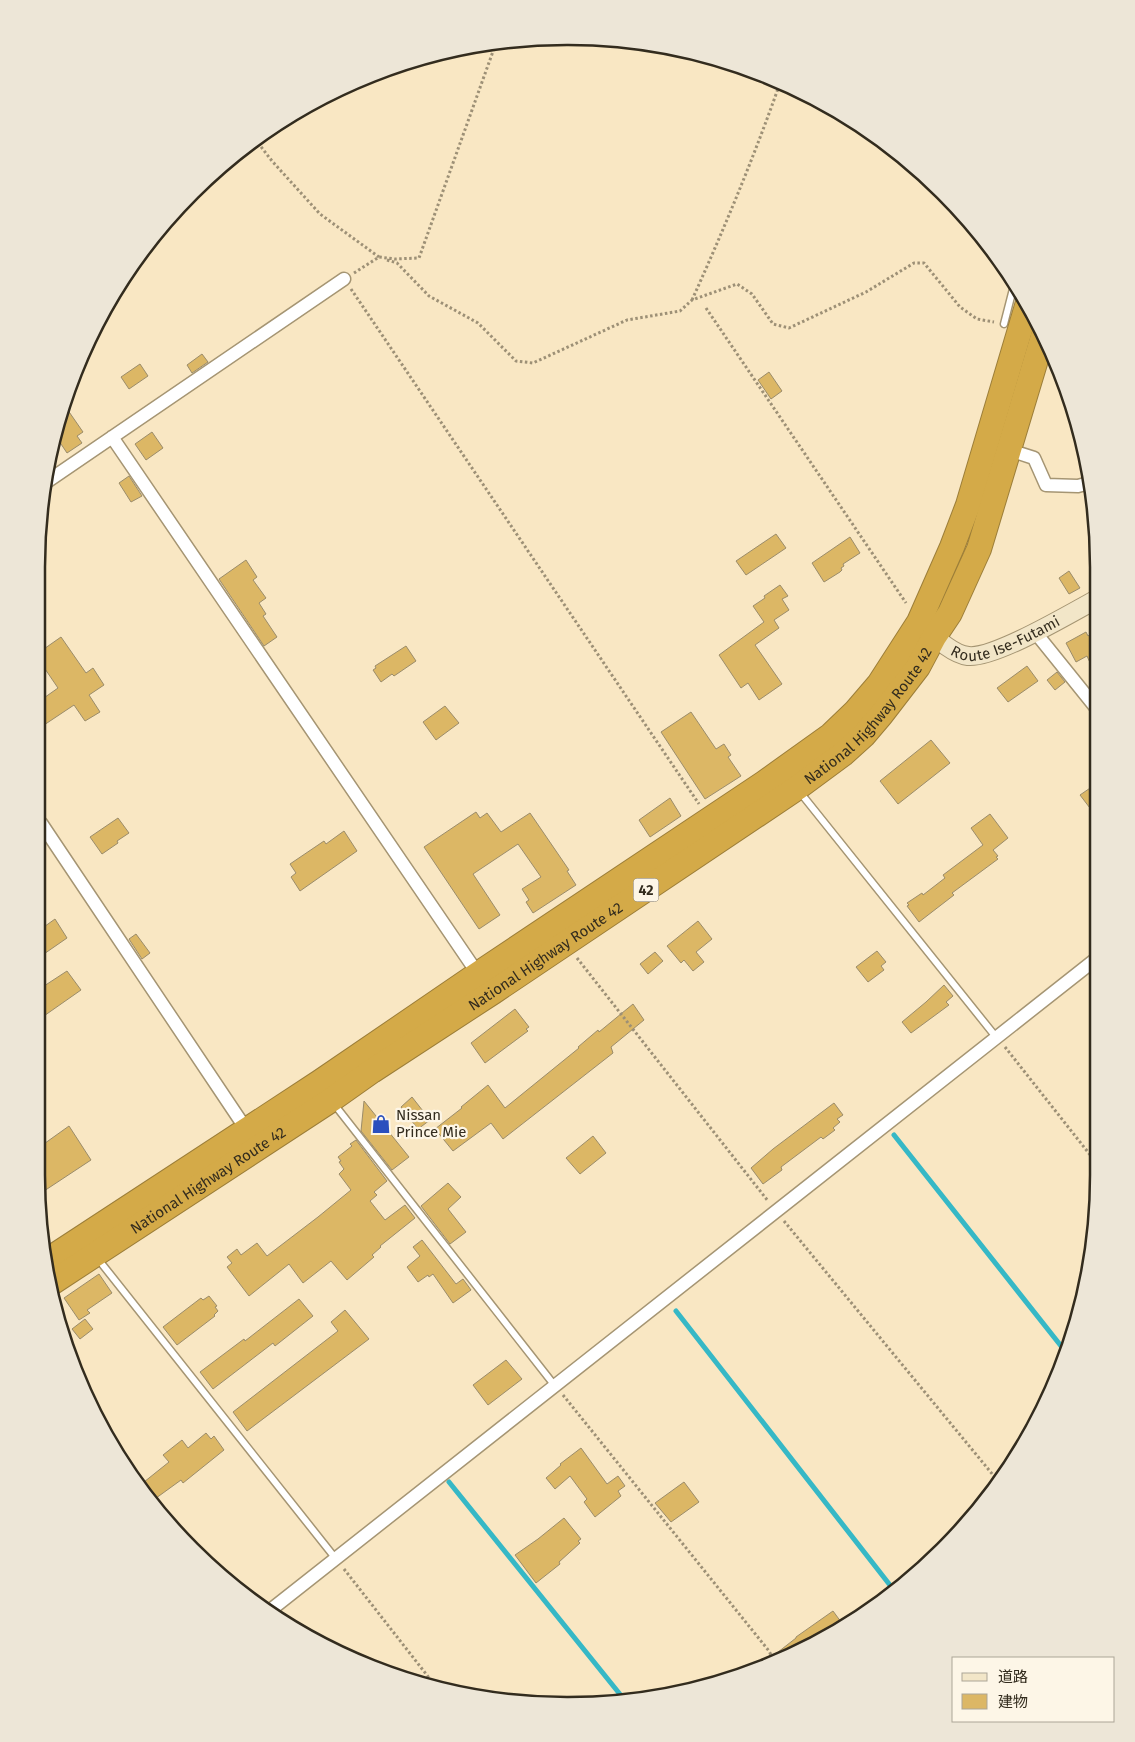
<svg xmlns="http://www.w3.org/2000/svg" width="1135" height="1742" font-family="'Fira Sans','Noto Sans JP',sans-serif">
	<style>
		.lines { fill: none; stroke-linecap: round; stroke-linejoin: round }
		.stream { stroke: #36b8c6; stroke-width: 5 }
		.building { fill: #dcb765; stroke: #9b8c6a }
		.lane-casing { stroke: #a59573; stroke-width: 9 }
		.street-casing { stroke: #a59573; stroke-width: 15 }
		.secondary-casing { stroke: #a59573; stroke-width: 20 }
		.highway-casing { stroke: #9c7e39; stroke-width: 26 }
		.path { stroke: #9d9076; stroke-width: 3; stroke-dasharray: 2.5 2.5; stroke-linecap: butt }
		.lane { stroke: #fff; stroke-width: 6 }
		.street { stroke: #fff; stroke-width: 12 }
		.secondary { stroke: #f2e6c8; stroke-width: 18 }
		.highway { stroke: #d4aa48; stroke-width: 24 }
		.labels { text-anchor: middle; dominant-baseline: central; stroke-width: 4.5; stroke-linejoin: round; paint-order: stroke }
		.shield { fill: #fdf6e7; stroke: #70695a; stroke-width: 1 }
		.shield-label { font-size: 14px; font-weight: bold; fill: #332c1e }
		.street-label { font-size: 15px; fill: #332c1e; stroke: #fdf6e7 }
		.poi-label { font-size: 15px; fill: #332c1e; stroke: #fdf6e7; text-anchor: start }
		.rim { fill: none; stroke: #332c1e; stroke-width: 2.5 }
	</style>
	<rect width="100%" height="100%" fill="#f9e7c3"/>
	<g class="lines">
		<path class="stream" d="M894,1135L1065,1351
			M676,1311L893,1589
			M449,1482L623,1698"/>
	</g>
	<path class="building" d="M202,354L208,362L192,373L187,365Z
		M140,364L148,376L129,389L121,377Z
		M769,372L782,391L771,399L758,380Z
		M65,406L83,432L77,436L82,443L67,453L57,438Z
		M152,432L163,448L146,460L135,444Z
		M129,476L142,496L131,502L119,483Z
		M776,534L786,548L746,575L736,561Z
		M850,537L860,553L843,564L844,566L841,568L842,570L840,572L824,582L812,563Z
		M246,560L257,577L253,580L266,598L259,603L266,614L263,616L277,637L264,646L219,579Z
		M1069,571L1080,588L1069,594L1059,578Z
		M780,585L788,596L782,599L789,610L774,620L779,628L755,645L782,684L759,700L748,683L741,688L719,655L764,622L753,606L765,598L764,596Z
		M1097,629V678L1087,656L1076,662L1066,643L1086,632L1088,636Z
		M61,637L86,673L93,668L104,685L89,695L100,712L85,721L74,705L41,727V700L58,688L41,663V651Z
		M406,646L416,661L394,676L392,674L381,682L373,670L376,668L375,666Z
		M1027,666L1038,681L1008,702L997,688Z
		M1057,672L1065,682L1055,690L1047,680Z
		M445,706L459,723L436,740L423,722Z
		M691,712L716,749L724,744L731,755L728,757L741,776L705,799L661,732Z
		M931,740L950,763L898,804L880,781Z
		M1096,784V816L1080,795Z
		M670,798L681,816L650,837L639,820Z
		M476,812L480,818L487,813L501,832L530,813L569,870L567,871L576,885L533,913L526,902L529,900L522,889L541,877L518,844L473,874L500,915L479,929L424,847Z
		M990,814L1008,838L993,850L998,856L996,857L998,859L952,893L954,895L919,922L907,906L909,905L907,903L922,893L923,895L945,878L943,875L983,845L971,828Z
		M118,818L129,833L117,841L118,843L102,854L90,837Z
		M344,831L357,851L300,891L291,877L296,873L290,864L324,841L326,844Z
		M55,919L67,938L41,956V929Z
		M698,921L712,939L696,952L704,962L693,971L684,960L681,963L667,946Z
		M136,934L150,953L142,959L129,939Z
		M877,951L886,962L881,966L884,970L868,982L856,967Z
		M655,952L663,961L648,974L640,964Z
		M67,971L81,990L41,1018V988Z
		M944,985L953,996L946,1002L949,1005L911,1033L902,1022L926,1002Z
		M633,1004L644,1020L611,1047L613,1053L503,1139L491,1123L453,1151L435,1129L462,1108L461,1107L488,1085L505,1108L579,1048L578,1047L598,1030L599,1032Z
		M515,1009L529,1027L526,1029L528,1031L485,1063L471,1043Z
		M412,1097L430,1120L418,1129L401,1107Z
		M364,1101L409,1157L392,1170L361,1131Z
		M834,1103L843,1115L837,1119L840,1122L833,1128L835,1130L823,1139L821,1137L781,1167L782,1170L763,1184L751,1168L773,1149Z
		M69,1126L91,1160L41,1193V1146Z
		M593,1136L606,1153L580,1174L566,1158Z
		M356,1140L387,1181L374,1192L377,1195L370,1201L385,1220L405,1205L415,1218L380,1246L381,1247L372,1255L374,1257L347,1280L331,1261L303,1283L289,1264L249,1296L227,1267L232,1263L227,1257L237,1249L241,1255L257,1243L267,1256L318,1217L351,1190L339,1174L344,1169L339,1162L341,1161L338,1157L352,1146L350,1144Z
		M448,1183L461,1197L448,1209L466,1232L450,1244L421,1206Z
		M422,1240L456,1284L463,1279L471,1290L453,1303L433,1274L429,1277L428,1275L418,1282L407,1267L420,1256L413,1247Z
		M99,1274L112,1293L87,1310L90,1313L79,1320L64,1298Z
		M209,1296L217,1306L215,1307L218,1311L214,1315L215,1316L177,1345L163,1327L201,1298L203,1300Z
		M299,1299L313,1316L275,1346L273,1343L213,1389L200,1372L244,1339L245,1341Z
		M345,1310L369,1339L247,1431L233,1412L338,1331L331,1322Z
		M85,1319L93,1329L80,1339L72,1329Z
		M506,1360L522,1379L488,1405L473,1385Z
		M206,1433L211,1439L214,1436L224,1450L183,1483L181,1480L152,1501L139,1486L169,1462L163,1455L182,1440L188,1448Z
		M581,1448L607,1484L618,1476L625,1486L618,1491L621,1496L595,1517L584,1502L587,1499L570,1476L555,1489L546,1478L561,1465L560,1464Z
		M684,1482L699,1502L671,1522L655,1503Z
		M564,1518L581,1539L578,1541L580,1543L559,1562L560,1564L536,1583L515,1555L538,1539Z
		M833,1611L844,1626L777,1662L773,1656L796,1638V1637Z"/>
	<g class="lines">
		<g class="lane-casing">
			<path id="lane" d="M1004,324L1014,285
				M799,791L996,1037
				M334,1104L555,1386
				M98,1259L336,1559"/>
		</g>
		<g class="street-casing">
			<path id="street" d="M112,437L478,974
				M1009,450L1034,458L1046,485L1078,486L1089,483
				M45,483L344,279
				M1035,632L1097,709
				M41,823L246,1129
				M268,1612L1096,959"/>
		</g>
		<g class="secondary-casing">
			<g id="secondary">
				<path id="s1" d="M926,629C937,639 953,654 968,656C994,659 1071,613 1097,599"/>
			</g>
		</g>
		<g class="highway-casing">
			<g id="highway">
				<path d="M45,1262L320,1082L478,974L764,783L831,735L855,712L879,684L919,622L952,547L968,505L1027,306"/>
				<path id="s2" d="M50,1284L331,1100L372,1071L493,992L797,788L843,754L864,735L881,715L918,667L934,637L950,613L979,549L1044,333"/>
			</g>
		</g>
		<path class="path" d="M255,139L272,161L320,214L379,257
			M387,260L397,263L429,296L478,323L516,361L533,363L627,320L680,311L692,300L737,284L752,294L773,324L789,328L866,292L914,263H924L960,307L977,319L994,322
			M354,273L379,257L395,259L419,258L496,43
			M351,289L699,804
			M692,300C724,229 754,157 780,83
			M706,308L906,603
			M577,958L768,1201
			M1005,1047L1095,1161
			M784,1221L998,1481
			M563,1395L769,1651L775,1663
			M344,1569L437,1688"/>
		<use href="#lane" class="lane"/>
		<use href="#street" class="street"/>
		<use href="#secondary" class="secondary"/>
		<use href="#highway" class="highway"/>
	</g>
	<defs>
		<g id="shop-bare" transform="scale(1.5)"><path d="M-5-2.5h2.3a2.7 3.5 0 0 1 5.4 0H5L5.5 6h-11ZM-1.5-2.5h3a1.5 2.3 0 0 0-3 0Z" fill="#2a4fbe" stroke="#fdf6e7" stroke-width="2.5" paint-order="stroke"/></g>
	</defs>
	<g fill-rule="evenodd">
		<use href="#shop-bare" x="381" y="1124"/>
	</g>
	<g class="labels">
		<rect class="shield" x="633.5" y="878.5" width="25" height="23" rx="4"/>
		<g class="shield-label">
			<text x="646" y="890">42</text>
		</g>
		<g class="street-label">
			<text stroke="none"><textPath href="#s1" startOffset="91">Route Ise-Futami</textPath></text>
			<text stroke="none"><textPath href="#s2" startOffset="999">National Highway Route 42</textPath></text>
			<text stroke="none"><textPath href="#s2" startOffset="594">National Highway Route 42</textPath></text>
			<text stroke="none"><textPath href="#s2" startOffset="189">National Highway Route 42</textPath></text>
		</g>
		<g class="poi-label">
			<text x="396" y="1115">Nissan<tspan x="396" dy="17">Prince Mie</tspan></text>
		</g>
	</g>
	<path d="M0 0H1135V1742H0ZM567 45H568A522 522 0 0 1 1090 567V1175A522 522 0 0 1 568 1697H567A522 522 0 0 1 45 1175V567A522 522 0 0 1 567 45Z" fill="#ede6d7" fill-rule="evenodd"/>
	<path class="rim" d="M567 45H568A522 522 0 0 1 1090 567V1175A522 522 0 0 1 568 1697H567A522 522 0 0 1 45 1175V567A522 522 0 0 1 567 45Z"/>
	<rect x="952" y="1657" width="162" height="65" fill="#fdf6e7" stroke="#aca597"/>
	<rect x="962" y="1673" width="25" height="8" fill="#f2e6c8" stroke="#aca597"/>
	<text x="998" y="1682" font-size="15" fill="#332c1e">道路</text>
	<rect x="962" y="1694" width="25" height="15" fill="#dcb765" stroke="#aca597"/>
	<text x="998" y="1707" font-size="15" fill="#332c1e">建物</text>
</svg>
